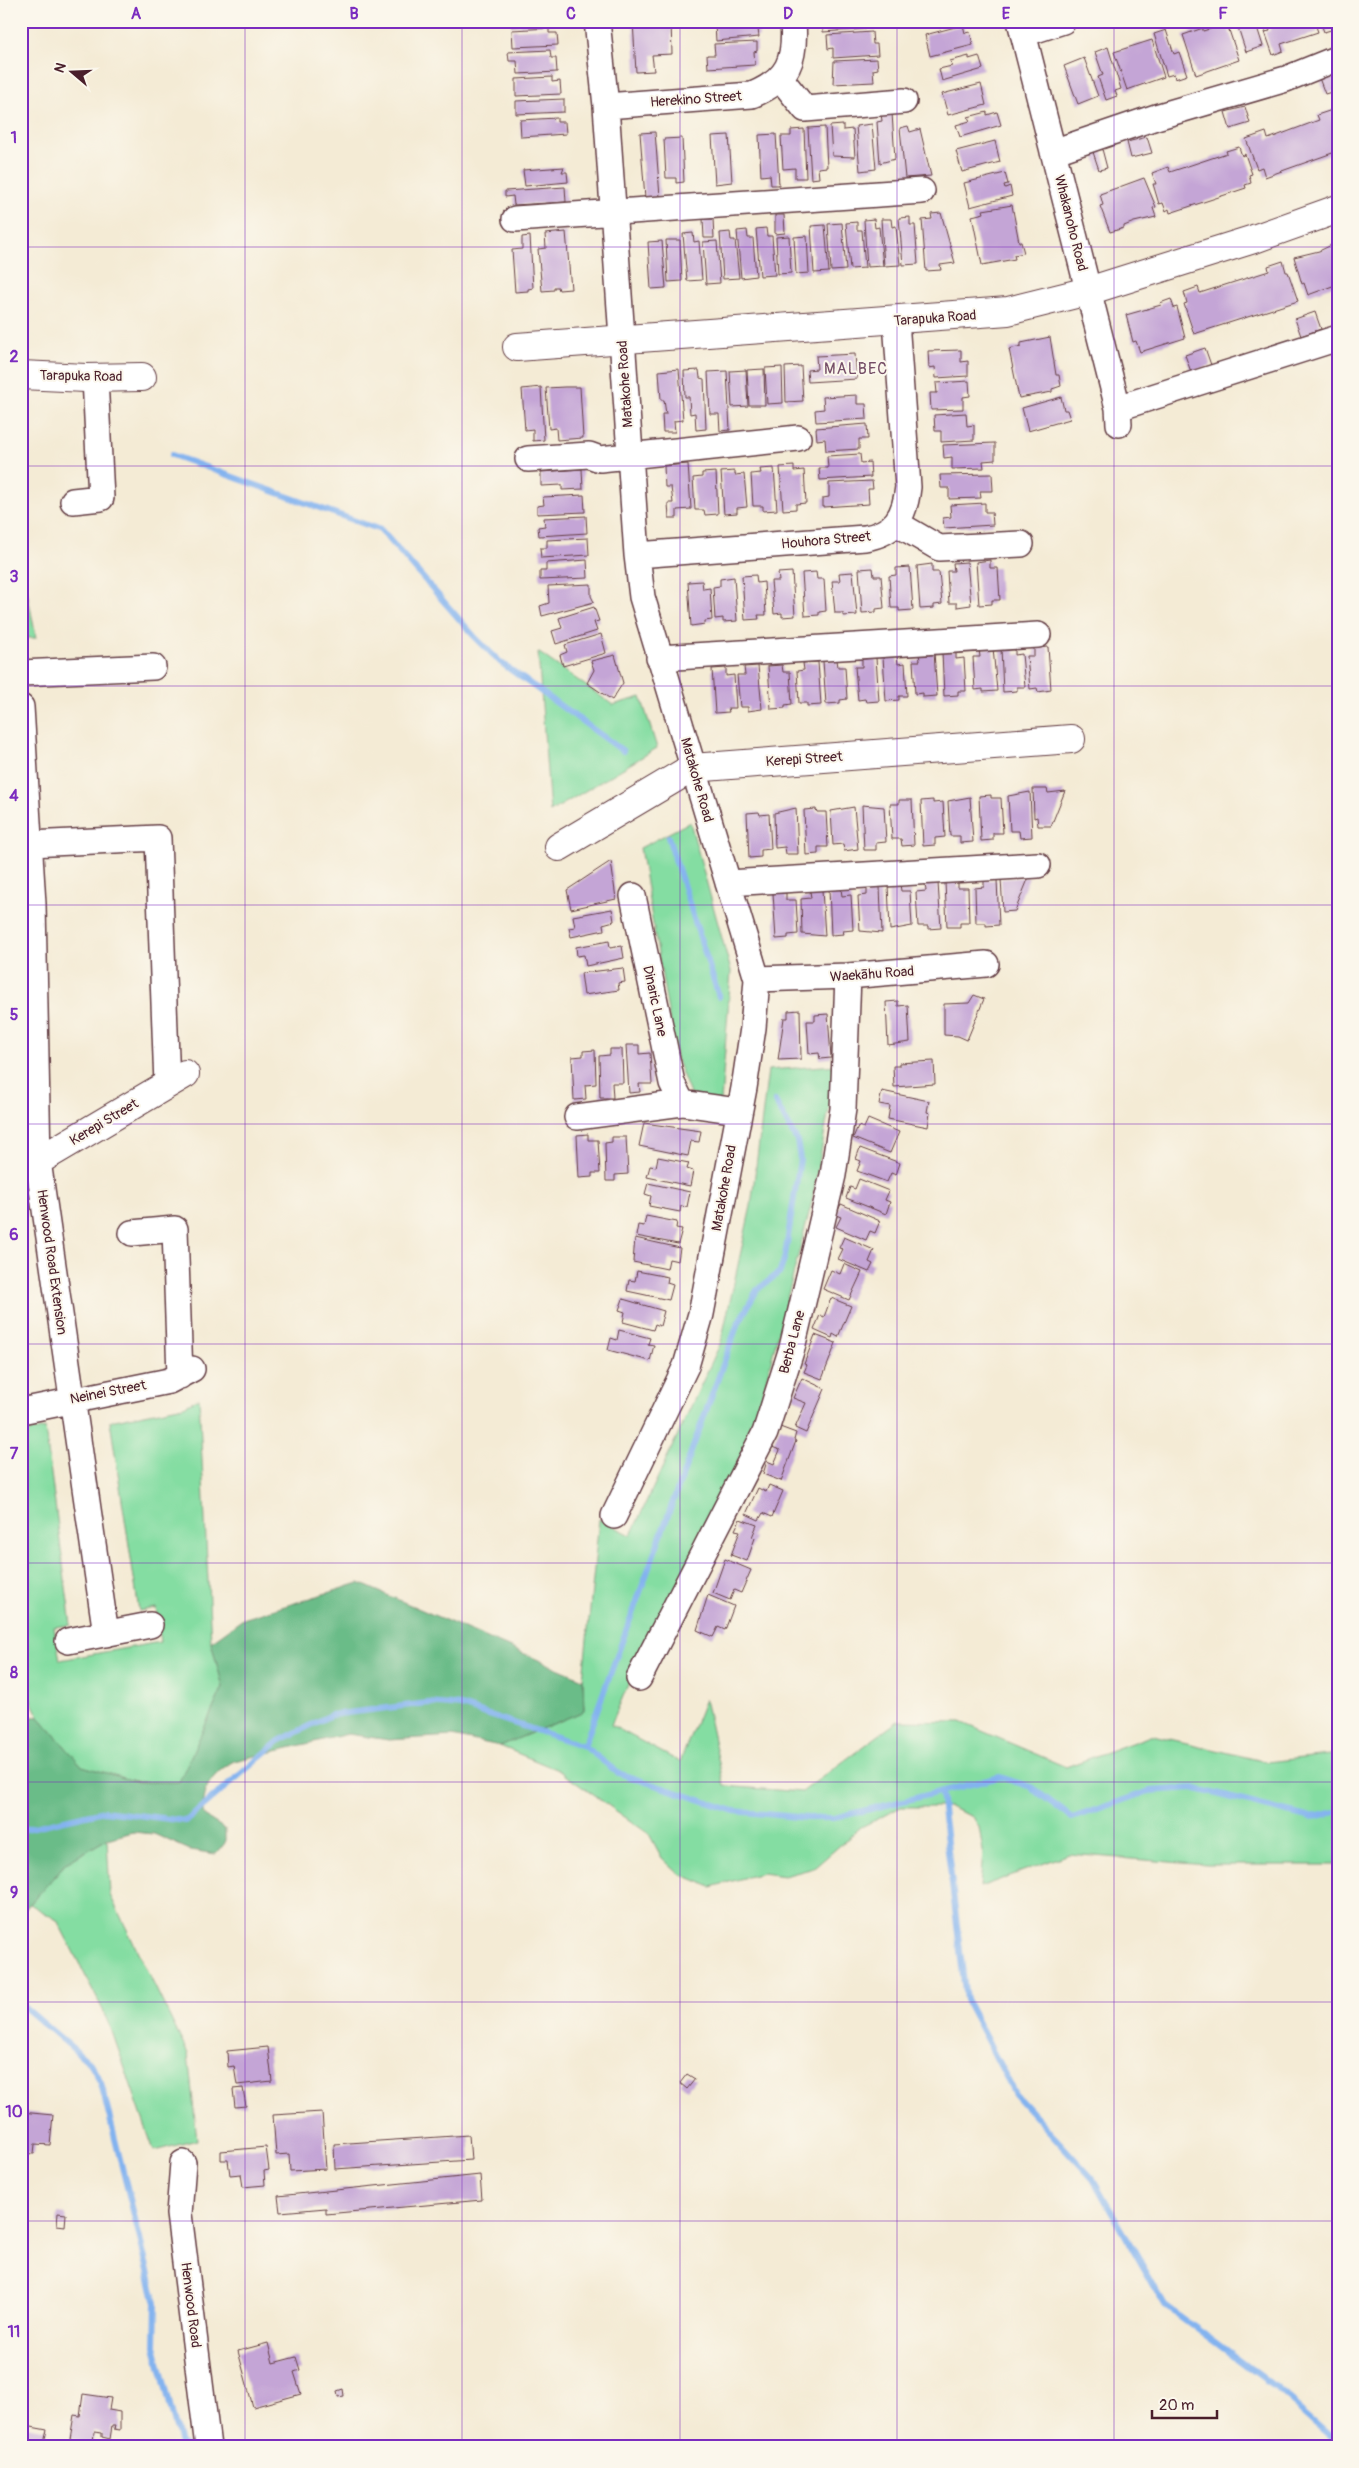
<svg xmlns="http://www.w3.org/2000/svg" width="1359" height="2468" font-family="Pangolin,sans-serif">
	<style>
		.green { fill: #84dda2; stroke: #677e66 }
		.forest { fill: #6bbc88; stroke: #5a6e5a }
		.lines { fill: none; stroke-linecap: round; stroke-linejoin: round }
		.stream { stroke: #83b3ef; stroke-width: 6 }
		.building { fill: #c4a5d6 }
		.minor-casing { stroke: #643e44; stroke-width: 28 }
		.tertiary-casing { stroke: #643e44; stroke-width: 30 }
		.minor { stroke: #fff; stroke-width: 25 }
		.tertiary { stroke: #fff; stroke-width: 28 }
		.grid { fill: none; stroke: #7b2cbf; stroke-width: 1; stroke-opacity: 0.55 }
		.labels { text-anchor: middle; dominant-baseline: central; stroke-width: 4; stroke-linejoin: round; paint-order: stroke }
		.street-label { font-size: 14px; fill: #4a1f2b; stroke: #fbf7ec }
		.quarter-label { font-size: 16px; letter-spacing: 1px; fill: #754e67; stroke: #fbf7ec }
		.neatline { fill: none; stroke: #7b2cbf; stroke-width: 2 }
		.grid-label { font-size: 16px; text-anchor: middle; font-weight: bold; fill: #7b2cbf }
	</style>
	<rect width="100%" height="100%" fill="#fbf7ec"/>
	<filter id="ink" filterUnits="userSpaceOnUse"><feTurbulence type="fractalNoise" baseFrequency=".02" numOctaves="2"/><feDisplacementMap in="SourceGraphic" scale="10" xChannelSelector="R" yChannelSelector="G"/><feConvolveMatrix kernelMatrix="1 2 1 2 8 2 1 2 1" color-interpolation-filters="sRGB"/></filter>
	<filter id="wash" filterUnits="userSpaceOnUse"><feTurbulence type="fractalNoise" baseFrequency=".0096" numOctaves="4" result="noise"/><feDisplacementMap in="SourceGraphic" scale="20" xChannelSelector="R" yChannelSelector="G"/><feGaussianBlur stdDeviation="1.12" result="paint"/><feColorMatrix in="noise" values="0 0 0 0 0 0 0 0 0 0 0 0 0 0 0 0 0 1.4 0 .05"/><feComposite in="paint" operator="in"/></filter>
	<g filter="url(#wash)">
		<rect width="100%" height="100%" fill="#f4ebd5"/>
		<path class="green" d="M21,559L36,638H27L21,605Z
			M538,652L613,705L641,697L657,748L550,812Z
			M690,822L731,971L721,1102L690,1094L676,1058L640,848Z
			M837,1065L812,1201L755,1424L663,1622L632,1675L611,1725L680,1762L705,1699L724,1786L802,1792L898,1721L961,1722L1066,1767L1153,1735L1267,1762L1338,1754V1865H1207L1069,1854L980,1887L983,1851L979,1827L973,1817L949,1807H901L861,1827L814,1868L784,1876L762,1873L711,1887L678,1873L662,1858L649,1834L558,1770L500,1746L584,1711L583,1679L599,1519L631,1535L721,1342L751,1206L768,1070Z
			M199,1398L211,1642L223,1687L180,1782H138L82,1766L39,1717L21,1681V1434L45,1428L71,1625L54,1627L60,1660L160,1642L156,1608L139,1611L110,1421L184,1406Z
			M107,1839L110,1895L188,2054L197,2140L154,2151L108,2020L57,1920L30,1904L66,1863Z"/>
		<path class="forest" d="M359,1583L583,1679L584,1711L500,1746L452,1736L389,1740L348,1734L234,1761C214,1772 198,1791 204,1816L225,1829V1843L216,1854L190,1850L154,1834L133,1832L107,1839L66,1863L21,1914V1716L39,1717L82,1766L138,1782H179L223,1687L211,1642L243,1619Z"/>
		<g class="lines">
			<path class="stream" d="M172,455L381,530L474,636L500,662L623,751
				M668,837L719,997
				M584,1746L737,1326L757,1290L780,1272L785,1256L800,1159L797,1141L775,1101
				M941,1793L966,2000L1015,2094L1093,2179L1165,2305L1270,2383L1338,2442
				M21,1830L104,1811L186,1821L279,1741L331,1715L428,1703L461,1706L584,1746L618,1773L734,1811L808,1818H834L1000,1777L1031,1787L1072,1818L1149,1791L1193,1788L1311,1818L1338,1811
				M21,2004L90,2063L101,2083L156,2303L155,2346L180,2444L186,2447"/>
		</g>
		<g id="blocks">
			<path class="building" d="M511,21H557V24L511,26Z
				M633,21H671L672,54L652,55L654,71L636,72Z
				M757,21L759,37L716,41L715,24Z
				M823,21H865V29L823,32Z
				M1236,21H1255L1263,46L1246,52Z
				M1267,21H1314L1318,32L1281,44L1283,51L1273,55L1265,32L1270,31Z
				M1320,21H1338V28L1324,32Z
				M1227,24L1239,60L1196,75L1183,35L1203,28V31Z
				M963,25L965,33L970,32L973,45L930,56L925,35Z
				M549,28V33H557L558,45L513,47L512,30Z
				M1166,30L1174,54L1179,52L1187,75L1175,79L1174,74L1167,76L1154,34Z
				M872,32L873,44H877L878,55L833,58V48L828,49L827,35Z
				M1152,40L1164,77L1127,90L1114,52Z
				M757,42V51L754,52L755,65L708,68L707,55H715L714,44Z
				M1108,47L1121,89L1115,91L1117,96L1106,100L1098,77L1103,75L1095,52Z
				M550,50L551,58H556L557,72L518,74L517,61H509L508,52Z
				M969,56V59L979,56L983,69L942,81L939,69L952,66L950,61Z
				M1084,58L1098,96L1078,104L1064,66Z
				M877,59L878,69L873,70L874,82L833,84L834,61Z
				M1338,71V90L1325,94L1319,78Z
				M552,77V82L560,81L561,94L516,96V79Z
				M981,84L986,105L948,115L942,94Z
				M564,99V112L516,114V101Z
				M1245,107L1250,123L1230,129L1225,112Z
				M1338,108V151L1265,177L1262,167L1257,169L1246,139L1266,132L1268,139L1319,120L1317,115Z
				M987,112V115L997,112L1001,125L960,137L956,125L970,121L968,117Z
				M892,113L895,159L880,163L877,122L882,121L881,114Z
				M557,118V122H565L566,134L521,137L520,120Z
				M872,124L876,169L860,171L856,126Z
				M843,125V130L853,129L855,157L832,156L830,126Z
				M908,126L910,132L920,129L931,176L905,178L900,128Z
				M825,127L827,167L818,168L819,178L811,179L808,128Z
				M804,129L806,178H795V168L783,169L781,136H791V130Z
				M655,132L660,197L645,198L640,133Z
				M776,134L779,185H771L770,175L761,176L759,135Z
				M729,135L732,182L715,184L712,136Z
				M1147,137L1152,153L1131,158L1127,142Z
				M682,138L684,182L676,183V178H666L664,139Z
				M995,141L1000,162L962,172L956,151Z
				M1239,147L1242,156L1245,154L1252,174L1249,175L1251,183L1245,185L1246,188L1170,213L1169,209L1166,211L1163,203L1159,204L1153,184H1156L1152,173L1168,167L1170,172L1227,153L1226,151Z
				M1102,149L1107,168L1099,170L1093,152Z
				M564,167L562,172H567L568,182L525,186L523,170Z
				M1005,173L1008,184L1004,185L1005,188L1010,186L1012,196L970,207L964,183Z
				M1144,178L1156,207L1153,208L1156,217L1134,222L1124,226V228L1110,232L1100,206L1103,205L1100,194Z
				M565,187L566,202L514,205L513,196L505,197V191Z
				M1012,205L1019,242H1021L1024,253L1014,255L1015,259L982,265L972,216L984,213L983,210Z
				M941,213L955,263L940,265L941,270L926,271L922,220L932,219L931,214Z
				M775,215H784L785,233L775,234Z
				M910,217V225H915L918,264L903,265L899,218Z
				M703,219H713L714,238H704Z
				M874,219L875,228L879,227L883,266L867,267L864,220Z
				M881,219H891L892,227L896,226L900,265L884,266Z
				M857,222V230H862L865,268L850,269L846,223Z
				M842,223L846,270L831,271L828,224Z
				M825,225L829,272L814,273L811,226Z
				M766,228L767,236H772L775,275L760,276L756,229Z
				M747,230L748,238H753L756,276L741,278L737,231Z
				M566,232L571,289L559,290L558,287H554V290L542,291L538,249L546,248L545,234Z
				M730,232L731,240H735L739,278L723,279L720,233Z
				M693,233L694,242L699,241L702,280L687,281L683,234Z
				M530,236L533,288L528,289V291L515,292L512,250L522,249V237Z
				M789,236L791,273L778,274L776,237Z
				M807,236L809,273L796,274L794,237Z
				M666,240H680L682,281L668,282Z
				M662,241L666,288L651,289L648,242Z
				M717,241L720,283L706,284L703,242Z
				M1338,242V284L1308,295L1304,283L1302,284L1294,257L1319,251Z
				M1283,261L1286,272H1288L1298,301L1194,334L1184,304L1187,303L1184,292L1198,287L1200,293L1269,271L1268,266Z
				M1171,299L1174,308L1177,307L1185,338L1140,352L1136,341L1133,342L1126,315L1161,305L1160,303Z
				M1315,312L1321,329L1301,336L1295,319Z
				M1050,337L1056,375H1059L1061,386L1052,389V392L1019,398L1009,349L1021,346V343Z
				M1205,348L1211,365L1191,372L1185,355Z
				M961,350V362L968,361V376L936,378L935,367L929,368L928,351Z
				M855,354L857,379L808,382L807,370L817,369L816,356Z
				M801,366L803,401L786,402L785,367Z
				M782,367L783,403L767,404L765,368Z
				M679,369L683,420L674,421L675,432H663L662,414H666L664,400H661L659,371Z
				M764,369L765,405H749L747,370Z
				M699,370L700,378L704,379L706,429L696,430L695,413L690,414L689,397H685L684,371Z
				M746,370L748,406L732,407L730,371Z
				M727,371L730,430L720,431L719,414H710L708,372Z
				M969,381L970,396L963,397V409L931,410L930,393H937L936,383Z
				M541,387L544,440L533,441V429L525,430L522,389Z
				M565,387H580L583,438L557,440L556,428L549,429L546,388Z
				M857,395V404H866L867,419L816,422L815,410L824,409L823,397Z
				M1061,397L1064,410H1067L1070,419L1028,431L1022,408Z
				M966,413L967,426L974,425V440L941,442V431H935L934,415Z
				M867,424L868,439H859V449L826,451L825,439L817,440L816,428Z
				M995,443V460L983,461L984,468L952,469V457L944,458L943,445Z
				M860,454L861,463L870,462L871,477L820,480L819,468H828L827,456Z
				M688,464L691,509L677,510V518H669L668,503H673L671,487H665L664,466Z
				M794,466V471L804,470L806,503L796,504V509L783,510L780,467Z
				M774,468L777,510L763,511V506H753L751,474L761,473L760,469Z
				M582,469L583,489L562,490V485L541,486V472Z
				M735,471V475L744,474L747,507L737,508V513L724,514L721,472Z
				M716,472L718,514L705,515L704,510H695L693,478L702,477V473Z
				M992,474L993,491H980L981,498L949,499V488H941L940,475Z
				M872,481L873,489H868L869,504L823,507V498L829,497V483Z
				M584,495L585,512L537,514V506L544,505L543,497Z
				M985,503V512H992L993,525L944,528L943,518L951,517L950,505Z
				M586,516L587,533L539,536L538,527L545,526L544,518Z
				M588,538L589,555L541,558L540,548H547V540Z
				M587,560L588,578L540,580V571H546V563Z
				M990,560V568H998L1000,600H992V604L979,605L976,562Z
				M967,562L971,605L957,607V603H949L947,571H954L953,563Z
				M932,564V572H939L942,604L934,605V608L920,609L917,566Z
				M910,567L913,610L899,611V608H891L889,576L896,575V568Z
				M873,568L874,576H881L884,608L876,609V612L862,613L859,569Z
				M792,572L795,616L782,617V613L774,614L771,581H779L778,573Z
				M816,572L817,579H824L826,611L819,612V615L805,616L802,573Z
				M853,572L857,615L843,616V613H835L832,581H840L839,573Z
				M756,575L757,583L764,582L766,615H758L759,619L745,620L742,576Z
				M734,577L737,621L723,622V618L715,619L713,587L720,586V579Z
				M702,581L703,589L710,588L712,620L705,621V624L691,626L688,582Z
				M591,584V596L594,602L542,616L540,606L549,603L548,586Z
				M594,607L599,621L594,622L597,631L556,644L552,631L562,628L559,618Z
				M601,634L606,653L563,666L560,655L567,652L565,645Z
				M1015,647V655L1022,654L1025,687H1017V691L1003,692L1001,648Z
				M1048,647L1051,690L1038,692L1037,688L1030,689L1027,656H1034V648Z
				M993,648L997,691L983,692V689L975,690L973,657H980L979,649Z
				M956,651V659L964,658L966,691H958V695L944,696L942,652Z
				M934,652L937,696L923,697V693L915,694L913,661H920L919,653Z
				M615,655L623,683L612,700L587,683L594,670L591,661Z
				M897,656L898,664L905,663L907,696H899V700L886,701L883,657Z
				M876,658L879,701L866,702L865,699L858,700L855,667H862V659Z
				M837,660L838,667H845L847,699L840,700V703L826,704L823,661Z
				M818,662L821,705L807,706V703H799L797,671L804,670L803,663Z
				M782,665L783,672H790L792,704L785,705V708L771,709L768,666Z
				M758,666L762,709L748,711V707H740L737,675H745L744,667Z
				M726,668V676L734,675L736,708H728L729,712L715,713L712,669Z
				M1033,789H1047L1048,793L1065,791L1051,826H1038L1037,817L1034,818Z
				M1030,792L1032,837L1020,838L1019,831H1010L1008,796Z
				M991,795V798H1001L1003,833H993V840L981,841L979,796Z
				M970,797L973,842L960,843V836H950L948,801Z
				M899,800H912L914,845L902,846L901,839H892L890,804H899Z
				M933,800V803L943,802L945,837L935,838V845L923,846L921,801Z
				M862,805L884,807L886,842L876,843V850H864Z
				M854,807L858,849L844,851L843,844L833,845L831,811Z
				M796,808L798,854H786L785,847L775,848L774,813Z
				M816,809L817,812H826L828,847H818V854L806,855L804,810Z
				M759,812L760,815L769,814L771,849L761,850V857L749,858L747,813Z
				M611,861L616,899L571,909L567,890Z
				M1029,877L1015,911L1003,912L1001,879Z
				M984,880H997L999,925L986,926V923H976L975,888L984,887Z
				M958,881V888H968L969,923H960V927H947L945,882Z
				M938,883L941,928L928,929V926H918L916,892L926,891L925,884Z
				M900,884L901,891H910L912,926L890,930L888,885Z
				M880,887L882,933L860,931L858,896L867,895V888Z
				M829,889H841L842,896L851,895L853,930L843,931L844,934L831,935Z
				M822,890L825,936L802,934L801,899L811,898L810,891Z
				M773,893H786V900H796L798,934L788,935V938L776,939Z
				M612,909L614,921L603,924L604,930L571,937L569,928L575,927L573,916Z
				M609,941L610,948L622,946L624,958L586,966L584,955L577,956L576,947Z
				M623,968L625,982L618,983L619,990L584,995L581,973Z
				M974,995L984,999L967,1040L958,1036L944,1035V1004L969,1003Z
				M898,1001V1006L908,1005L910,1042L888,1045L886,1002Z
				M800,1010L801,1059L778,1060L784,1018H788V1011Z
				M828,1014L831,1058L820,1059L819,1053L809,1054L807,1021H815V1015Z
				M626,1045H639V1054L650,1053L652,1084H639L640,1092L629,1093Z
				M610,1049H622L623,1083H612L613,1098H600L599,1056L610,1055Z
				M595,1050L596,1084L585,1085L586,1099L574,1100L572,1057L583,1056V1051Z
				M934,1061L935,1084L894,1087L893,1066H899V1063Z
				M882,1091L929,1101L927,1112L930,1113L928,1127L888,1119L890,1106L879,1104Z
				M868,1119L899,1132L890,1153L853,1138L858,1126L864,1128Z
				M644,1123L701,1131L699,1142L691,1141L688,1156L639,1146Z
				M588,1134V1140H598L600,1173H592V1177L579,1178L577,1135Z
				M612,1137H626L628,1174L615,1175V1181H606L605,1143L612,1142Z
				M860,1148L900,1163L896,1175L891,1173L887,1182L857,1171L861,1161L856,1159Z
				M658,1157L689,1163L687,1169L693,1171L690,1186L647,1177L650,1166L656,1167Z
				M859,1179L889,1191L885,1200L890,1202L886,1214L846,1198L850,1187L855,1189Z
				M648,1183L690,1192L687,1207L681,1206L680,1212L649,1206L651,1196L645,1194Z
				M841,1204L880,1221L875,1233L870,1231L866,1240L836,1227L841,1217L836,1215Z
				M646,1216L677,1222L676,1228L682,1229L678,1244L636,1236L638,1225L644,1226Z
				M844,1237L874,1250L869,1262L873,1264L869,1272L838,1259L843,1249L839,1248Z
				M635,1238L680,1248L678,1261L669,1259L667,1269L633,1262Z
				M844,1264L862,1272L849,1300L823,1289L831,1270L840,1274Z
				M637,1271L668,1277L667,1283L673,1285L669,1300L627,1291L629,1280L635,1281Z
				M831,1298L851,1306L838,1337L833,1334L832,1338L814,1330L820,1315L824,1317Z
				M623,1299L664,1311L660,1326L655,1324L653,1330L623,1322L625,1312L619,1310Z
				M619,1330L650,1338L648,1344L654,1345L650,1361L608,1350L611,1338L617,1340Z
				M815,1335L836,1343L822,1379L804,1372L807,1365L804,1364Z
				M802,1378L825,1389L806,1433L795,1428L806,1403L793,1398Z
				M780,1427L796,1433L794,1440L796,1441L781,1481L763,1474L767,1461L774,1464L780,1450L772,1447Z
				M769,1485L783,1491L772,1517L763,1513L759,1520L746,1514L758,1488L766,1492Z
				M740,1519L757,1525L752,1537L755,1538L747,1561L731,1555L740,1531L735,1530Z
				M725,1559L751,1570L741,1593L734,1590L730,1600L713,1593Z
				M708,1595L734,1606L725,1630L718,1627L713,1637L697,1630Z
				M268,2047L272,2081L237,2085L234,2066L228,2067L227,2051Z
				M687,2074L695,2079L687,2089L680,2083Z
				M243,2088L246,2106L235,2107L233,2089Z
				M21,2112L53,2115L50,2145L35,2144L34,2154L21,2153Z
				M322,2112L326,2169L290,2171L289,2154L276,2155L273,2115Z
				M469,2135L471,2160L335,2169L334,2144Z
				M266,2147L269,2170L264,2171L265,2185L243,2187L241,2174L230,2175L228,2160H221V2151Z
				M480,2175L482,2200L326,2214V2208L280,2212L278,2196Z
				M58,2213L66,2214L65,2226L57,2225Z
				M268,2343L273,2363L296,2357L300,2370L294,2372L301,2394L253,2407L238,2351Z
				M343,2389L344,2396L338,2397L337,2391Z
				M83,2394L111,2398L109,2410L120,2412V2430L114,2429L115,2426H112L110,2439L102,2437V2433L94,2432L93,2443L70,2439L74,2415L80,2416Z
				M21,2425L47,2430L43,2447H21Z
				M257,2442L266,2447H255Z"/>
		</g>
	</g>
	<g filter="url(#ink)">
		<use href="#blocks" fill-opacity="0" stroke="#643e44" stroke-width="1"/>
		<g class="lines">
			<g class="minor-casing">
				<path id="minor" d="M597,21L606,106L637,555L642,597L757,979L753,1028L744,1088L701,1314L686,1366L614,1516
					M1020,21L1118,408L1119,424
					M1023,34L1063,21
					M781,79L805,109L904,101
					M606,106L752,95C789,80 796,60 793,21
					M1053,152L1156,117L1286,79L1338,58
					M515,219L922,191
					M1118,408L1338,338
					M528,459L589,455L600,459L798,438
					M73,501L101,498L95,378
					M896,523L939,548L1021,544
					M637,555L865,538C895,533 905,516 908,487L896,321
					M659,658L1038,635
					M21,673L153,667
					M21,707L33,904L38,1161L106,1634
					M30,844L158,838L167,1085
					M728,883L1038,865
					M633,896L672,1083L682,1103
					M757,979L848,976L986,964
					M577,1117L682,1103L738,1111
					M132,1233L175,1229L180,1376
					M21,1411L169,1381L192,1369
					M68,1641L150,1625
					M639,1678L765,1433L792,1348L833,1175L843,1109L848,976
					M183,2163L179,2214L208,2447"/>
			</g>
			<g class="tertiary-casing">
				<path id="tertiary" d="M517,347L1008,311L1088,291L1254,239L1338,209
					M21,375L86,378L142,377
					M559,847L692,768L1071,739
					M21,1167L38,1161L185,1074"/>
			</g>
			<use href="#minor" class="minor"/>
			<use href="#tertiary" class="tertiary"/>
		</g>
	</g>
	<path class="grid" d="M245,21V2447M462,21V2447M680,21V2447M897,21V2447M1114,21V2447M21,247H1338M21,466H1338M21,686H1338M21,905H1338M21,1124H1338M21,1344H1338M21,1563H1338M21,1782H1338M21,2002H1338M21,2221H1338"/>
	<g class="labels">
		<g class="street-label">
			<text transform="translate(696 99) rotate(-4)">Herekino Street</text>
			<text transform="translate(1071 223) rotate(76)">Whakanoho Road</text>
			<text transform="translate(935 318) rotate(-4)">Tarapuka Road</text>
			<text transform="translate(81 376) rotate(1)">Tarapuka Road</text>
			<text transform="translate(625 384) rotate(-94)">Matakohe Road</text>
			<text transform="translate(826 540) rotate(-5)">Houhora Street</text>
			<text transform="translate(804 759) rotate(-4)">Kerepi Street</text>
			<text transform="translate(697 780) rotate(74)">Matakohe Road</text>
			<text transform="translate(872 974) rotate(-4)">Waekāhu Road</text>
			<text transform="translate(655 1001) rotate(78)">Dinaric Lane</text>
			<text transform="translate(104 1122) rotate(-31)">Kerepi Street</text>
			<text transform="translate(724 1188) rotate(-80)">Matakohe Road</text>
			<text transform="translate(52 1262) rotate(82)">Henwood Road Extension</text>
			<text transform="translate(792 1342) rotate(-75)">Berba Lane</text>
			<text transform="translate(108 1392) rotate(-11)">Neinei Street</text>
			<text transform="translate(191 2305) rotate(83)">Henwood Road</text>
		</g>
		<g class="quarter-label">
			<text x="856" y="369">MALBEC</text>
		</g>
	</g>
	<rect width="1359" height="2468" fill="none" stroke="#fbf7ec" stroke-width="55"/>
	<g transform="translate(72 72) rotate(289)" stroke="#fbf7ec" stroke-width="4" paint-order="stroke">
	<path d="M0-4L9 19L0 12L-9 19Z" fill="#4a1f2b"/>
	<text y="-8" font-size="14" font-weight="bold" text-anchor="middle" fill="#4a1f2b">N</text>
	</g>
	<path d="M1152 2410v8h65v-8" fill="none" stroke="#4a1f2b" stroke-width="2.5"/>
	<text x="1159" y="2410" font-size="15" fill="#4a1f2b" stroke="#fbf7ec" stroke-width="4" paint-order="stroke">20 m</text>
	<rect x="28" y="28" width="1304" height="2412" class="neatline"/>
	<g class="grid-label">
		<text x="136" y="19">A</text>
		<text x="354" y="19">B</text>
		<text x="571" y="19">C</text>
		<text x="788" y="19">D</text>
		<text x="1006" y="19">E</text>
		<text x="1223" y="19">F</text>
		<text x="14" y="143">1</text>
		<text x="14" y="362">2</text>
		<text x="14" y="582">3</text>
		<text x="14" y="801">4</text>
		<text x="14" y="1020">5</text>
		<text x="14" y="1240">6</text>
		<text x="14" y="1459">7</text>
		<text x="14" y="1678">8</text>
		<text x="14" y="1898">9</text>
		<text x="14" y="2117">10</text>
		<text x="14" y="2337">11</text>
	</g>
</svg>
